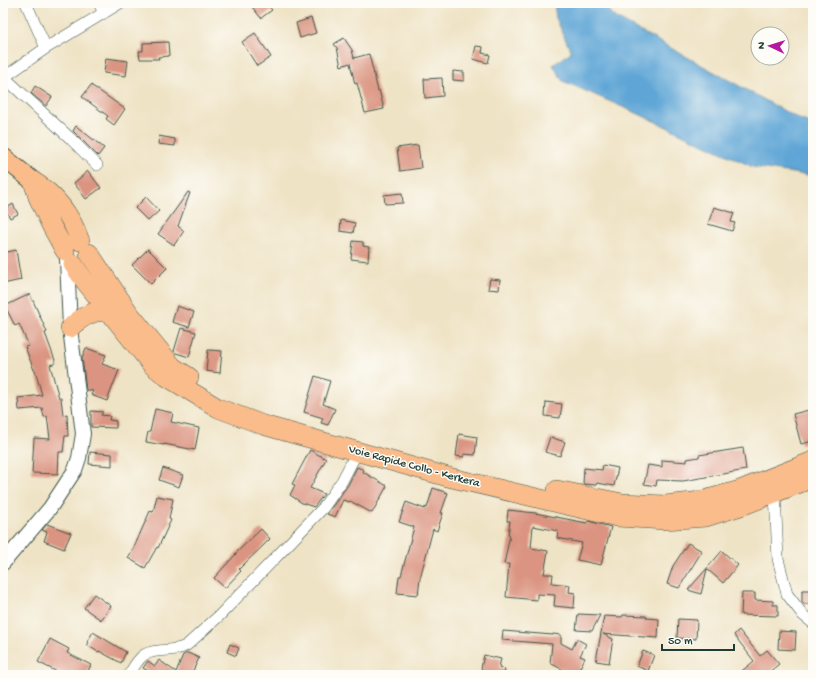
<svg xmlns="http://www.w3.org/2000/svg" width="816" height="678" font-family="'Gochi Hand',sans-serif">
	<style>
		.water { fill: #5fa6d6; stroke: #3f7285 }
		.building { fill: #db9481 }
		.lines { fill: none; stroke-linecap: round; stroke-linejoin: round }
		.minor-casing { stroke: #3e564a; stroke-width: 12 }
		.tertiary-casing { stroke: #3e564a; stroke-width: 16 }
		.primary-casing { stroke: #3e564a; stroke-width: 20 }
		.trunk-casing { stroke: #3e564a; stroke-width: 20 }
		.minor { stroke: #fff; stroke-width: 11 }
		.tertiary { stroke: #fff; stroke-width: 14 }
		.primary { stroke: #fabc8b; stroke-width: 18 }
		.trunk { stroke: #fabc8b; stroke-width: 19 }
		.labels { text-anchor: middle; dominant-baseline: central; stroke-width: 3; stroke-linejoin: round; paint-order: stroke }
		.street-label { font-size: 12px; fill: #1f3d34; stroke: #fdfcf7 }
	</style>
	<rect width="100%" height="100%" fill="#fdfcf7"/>
	<filter id="ink" filterUnits="userSpaceOnUse"><feTurbulence type="fractalNoise" baseFrequency=".025" numOctaves="2"/><feDisplacementMap in="SourceGraphic" scale="8" xChannelSelector="R" yChannelSelector="G"/><feConvolveMatrix kernelMatrix="1 2 1 2 8 2 1 2 1" color-interpolation-filters="sRGB"/></filter>
	<filter id="wash" filterUnits="userSpaceOnUse"><feTurbulence type="fractalNoise" baseFrequency=".012" numOctaves="4" result="noise"/><feDisplacementMap in="SourceGraphic" scale="16" xChannelSelector="R" yChannelSelector="G"/><feGaussianBlur stdDeviation="0.9" result="paint"/><feColorMatrix in="noise" values="0 0 0 0 0 0 0 0 0 0 0 0 0 0 0 0 0 1.4 0 .05"/><feComposite in="paint" operator="in"/></filter>
	<g filter="url(#wash)">
		<rect width="100%" height="100%" fill="#efe3c5"/>
		<path class="water" d="M554,3H608L611,15L799,119L813,124V176L753,167L641,115L563,81L553,65L571,52L556,18Z"/>
		<g id="blocks">
			<path class="building" d="M249,3H266L272,10L261,18Z
				M311,18L316,33L300,38L296,23Z
				M255,33L271,57L257,66L242,42Z
				M344,38L352,50L354,58L369,54L378,91L379,90L384,109L365,113L357,83L355,84L350,63L341,66L337,48L334,44Z
				M168,42L169,56L158,57L159,59H140L139,51H143V43Z
				M476,46L483,47L482,53L490,55L488,63L473,59Z
				M106,58L128,61L126,76L104,73Z
				M453,71L464,72V81L453,80Z
				M442,78L443,96L425,98L424,79Z
				M91,85L125,109L114,125L106,119L108,116L82,97Z
				M35,86L52,97L46,106L31,93Z
				M76,126L104,148L98,156L73,131Z
				M159,136L175,139V146L158,144Z
				M418,145L421,168L400,171L397,148Z
				M88,171L101,188L86,199L74,183Z
				M188,192L190,193L178,226L184,231L174,245L158,234Z
				M402,193L403,203L385,204L384,195Z
				M146,197L159,211L148,221L135,208Z
				M13,204L18,214L10,218L5,209Z
				M714,207L734,213L731,222L735,223L732,231L708,224Z
				M341,220L355,223L353,233L340,231Z
				M353,241L363,242V246L369,247L368,261L351,259Z
				M148,249L167,268L151,284L132,265Z
				M16,250L21,280L3,284V253Z
				M490,279L500,280L499,290L488,289Z
				M30,294L47,332L45,333L56,363L50,365L59,398H61L63,415L67,414L68,436H65L63,452H59L58,474L32,473L34,438L50,439L47,416L44,417L42,408L19,410L18,398L42,395L35,370H34L25,347L29,346L19,324L15,326L5,306Z
				M177,306L194,312L189,327L172,322Z
				M181,328L196,332L189,357L176,353L174,351Z
				M86,348L106,355L102,364L119,370L107,401L91,395L93,391L86,390L82,358Z
				M208,350L222,351L220,373L206,371Z
				M315,376L330,381L323,404L335,409L328,425L321,423L323,418L304,412Z
				M546,402L562,404L560,418L545,416Z
				M155,409L173,413L171,422L199,428L195,450L164,444V445L146,442L148,432H150Z
				M813,409V441L801,444L793,414Z
				M91,411L103,412L101,415L110,416L109,420L116,421V428L91,427Z
				M459,434L477,437L475,455L464,454V457L456,456Z
				M550,437L565,442L560,456L545,452Z
				M743,448L746,470L683,481L657,480L656,486L644,484L648,465L662,467V460L687,462V459L699,457V455Z
				M310,450L326,459L310,488L324,494L314,507L302,503L290,495L295,485L292,484Z
				M90,452L112,454V466L89,464Z
				M603,465L618,468L614,486L597,483L596,485L583,484L584,468L602,470Z
				M357,467L364,470L363,472L387,486L372,513L350,501L349,502L343,500L335,517L327,514L348,485Z
				M163,468L183,475L179,487L159,480Z
				M433,488L448,493L441,513H443L437,531L433,529L420,578L418,595L397,593L399,576H401L414,527L399,522L406,502L425,509V507L427,508Z
				M157,496L173,499L169,519L171,520L158,548L157,547L145,568L128,558L135,545L150,511L153,512Z
				M508,510L535,513L587,523L588,521L611,527L601,565L577,560L582,543L557,538L558,531L533,526L531,548L548,551L544,574H553L552,583L570,585L569,592L575,593L574,608L554,606L555,595L537,594V600L506,597L509,564H504L510,535H508L510,521H507Z
				M47,524L71,533L64,549L44,541L47,532L42,530Z
				M261,529L270,539L239,569L241,571L225,588L214,578L236,554H235Z
				M688,543L702,551L679,588L667,584L673,566Z
				M722,551L738,565L723,583L707,569L701,594L688,590Z
				M802,590H813V604H804L802,602Z
				M742,593H755V600L773,601V605H778V616L741,615Z
				M94,594L111,606L101,620L84,608Z
				M578,614L600,615L592,631L576,630Z
				M623,615L646,616L647,618L659,619L658,638L603,634L613,639L609,663L596,661L604,616L622,617Z
				M678,619L697,620L696,639L677,638Z
				M739,630L760,656L767,650L779,664L766,675H737L754,661L734,635Z
				M503,631L553,635V634L561,635V643L572,649L577,639L586,644L580,656L585,658L576,675H573L550,663L552,644L502,640Z
				M779,631L796,632L795,650L778,649Z
				M93,632L126,652L121,663L99,651L98,652L87,645L89,643L87,642Z
				M50,639L69,649L67,653L91,665L86,675H63L38,662Z
				M230,644L239,648L236,656L227,652Z
				M643,651L654,655L648,671L637,666Z
				M188,653L199,658L191,675H148L150,672L143,668L148,661L155,666L159,660L176,672L183,655Z
				M484,655L501,659L499,667L505,669L504,675H481L482,669L481,668Z"/>
		</g>
	</g>
	<g filter="url(#ink)">
		<use href="#blocks" fill-opacity="0" stroke="#3e564a" stroke-width="1"/>
		<g class="lines">
			<g class="minor-casing">
				<path id="minor" d="M26,3L46,48
					M99,3L104,13
					M4,77L70,138L97,165
					M3,78L46,48L120,3
					M775,493L778,559L787,594L803,615L813,623
					M129,675C141,653 145,651 169,650C176,649 181,649 187,645L219,616L279,554L323,508L342,481L357,452"/>
			</g>
			<g class="tertiary-casing">
				<path id="tertiary" d="M3,563L50,508L75,470L79,458L83,434L70,328L67,259"/>
			</g>
			<g class="primary-casing">
				<path id="primary" d="M3,157L33,181"/>
			</g>
			<g class="trunk-casing">
				<path id="trunk" d="M33,181C56,195 71,215 80,241
					M33,181L38,197L51,225L65,251
					M89,253L129,313L173,367L189,377
					M73,264L84,280L152,365L167,377L218,408L263,425L448,477L617,517L665,520L706,517L744,505L813,478
					M70,328C81,317 94,309 109,312
					M557,490L622,503L665,505L701,501L737,491L813,461"/>
			</g>
			<use href="#minor" class="minor"/>
			<use href="#tertiary" class="tertiary"/>
			<use href="#primary" class="primary"/>
			<use href="#trunk" class="trunk"/>
		</g>
	</g>
	<g class="labels">
		<g class="street-label">
			<text transform="translate(414 467) rotate(15)">Voie Rapide Collo - Kerkera</text>
		</g>
	</g>
	<rect width="816" height="678" fill="none" stroke="#fdfcf7" stroke-width="16"/>
	<g transform="translate(770 46) rotate(274)"><circle r="19" fill="#fdfcf7" stroke="#a4b0a9"/>
	<path d="M0-3L7 15L0 10L-7 15Z" fill="#b5179e"/>
	<text y="-6" font-size="11" font-weight="bold" text-anchor="middle" fill="#1f3d34">N</text>
	</g>
	<path d="M662 644v6h72v-6" fill="none" stroke="#1f3d34" stroke-width="2"/>
	<text x="668" y="644" font-size="12" fill="#1f3d34" stroke="#fdfcf7" stroke-width="3" paint-order="stroke">50 m</text>
</svg>
